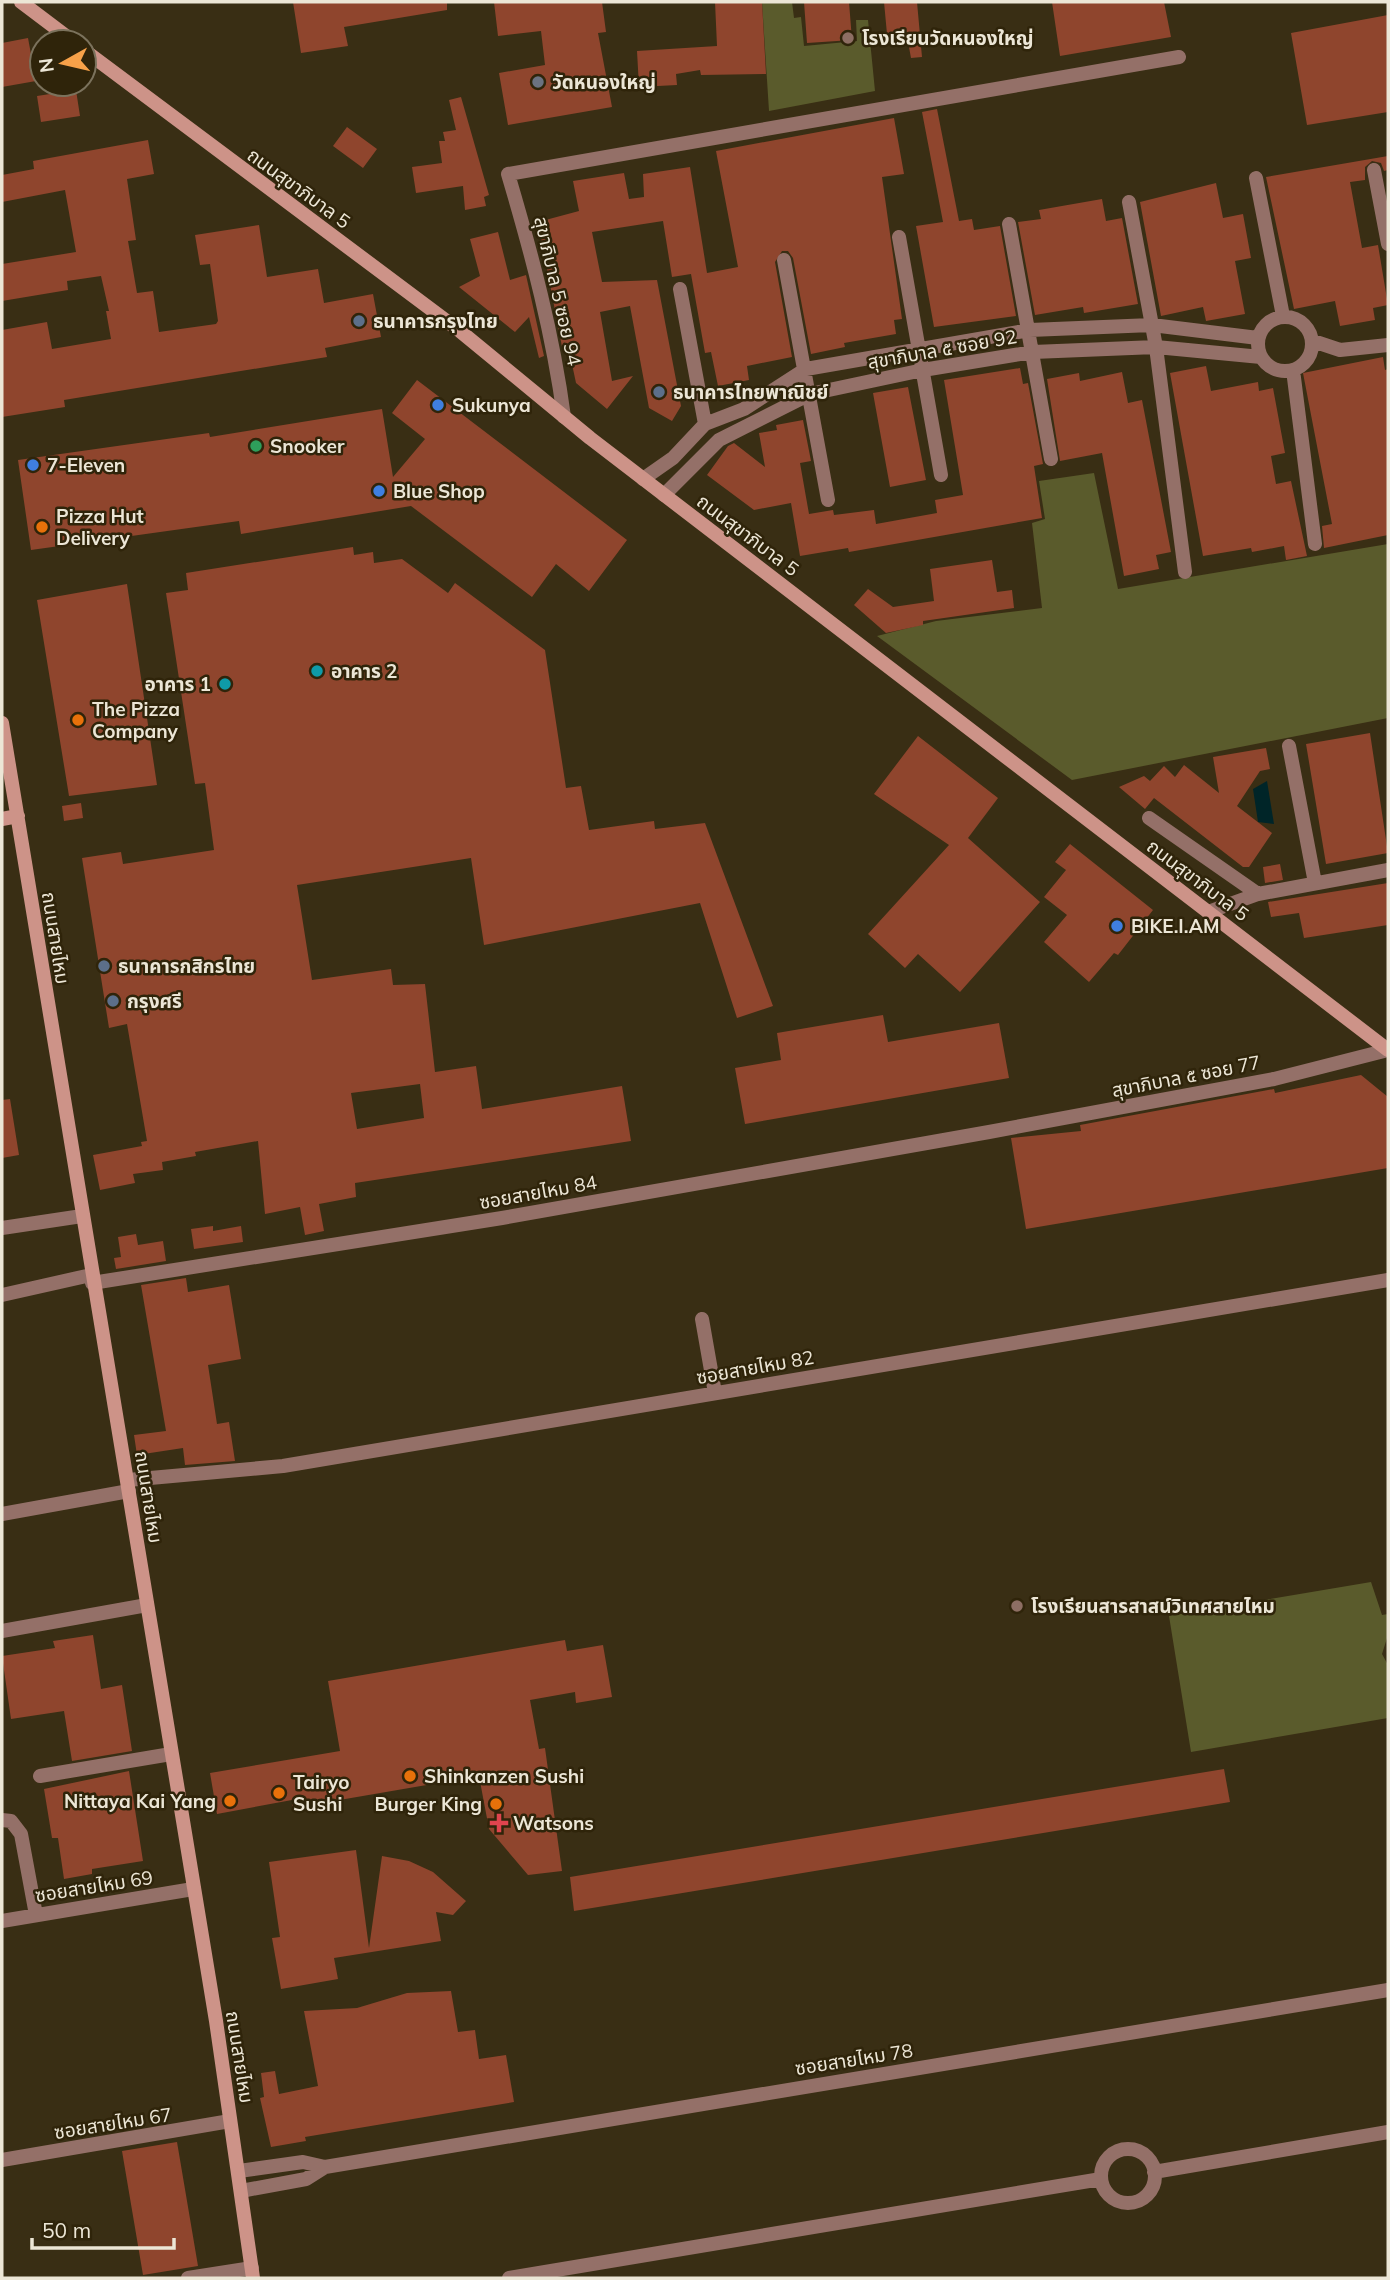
<svg xmlns="http://www.w3.org/2000/svg" width="1390" height="2280" font-family="Mulish,'Noto Sans Thai',sans-serif">
	<style>
		.green { fill: #5a5b2c }
		.water { fill: #002528 }
		.building { fill: #8f452d; fill-rule: evenodd }
		.lines { fill: none; stroke-linecap: round; stroke-linejoin: round }
		.minor { stroke: #947068; stroke-width: 14 }
		.secondary { stroke: #cd9388; stroke-width: 14 }
		.education-dot { fill: #8d6e63; stroke: #2f240a; stroke-width: 2.5 }
		.worship-dot { fill: #6b7280; stroke: #2f240a; stroke-width: 2.5 }
		.service-dot { fill: #5c6f8a; stroke: #2f240a; stroke-width: 2.5 }
		.shop-dot { fill: #3f7fe0; stroke: #2f240a; stroke-width: 2.5 }
		.leisure-dot { fill: #2e9e5b; stroke: #2f240a; stroke-width: 2.5 }
		.food-dot { fill: #e8710a; stroke: #2f240a; stroke-width: 2.5 }
		.culture-dot { fill: #0f9aa8; stroke: #2f240a; stroke-width: 2.5 }
		.health-dot { fill: #e0444e; stroke: #2f240a; stroke-width: 2.5 }
		.labels { text-anchor: middle; dominant-baseline: central; stroke-width: 5; stroke-linejoin: round; paint-order: stroke }
		.poi-label { font-size: 19px; font-weight: bold; fill: #ece6d6; stroke: #2f240a; text-anchor: start }
		.street-label { font-size: 19px; fill: #ece6d6; stroke: #2f240a }
	</style>
	<rect width="100%" height="100%" fill="#392e14"/>
	<path class="green" d="M762,2H792L794,18L801,17L804,46L857,41L856,20H868L875,91L769,111Z
		M1094,473L1118,589L1388,544V718L1072,780L877,636L936,621L1042,608L1032,523L1045,519L1039,481Z
		M1371,1582L1382,1615L1388,1614V1635L1382,1654L1388,1665V1718L1191,1752L1169,1616Z"/>
	<path class="water" d="M1267,781L1274,824L1258,822L1253,789Z"/>
	<path class="building" d="M293,2H447V10L344,27L348,46L301,53Z
		M494,2H602L606,32L598,33L612,107L508,125L499,73L545,65L541,31L498,36Z
		M715,2H762L766,74L701,75L700,70L676,74L677,85L639,87L637,51L717,46Z
		M804,2H849L852,40L807,43Z
		M884,2H917L922,57L911,58L906,31L887,34Z
		M1052,2H1164L1171,37L1060,56Z
		M1388,15V112L1307,125L1291,33Z
		M28,38L36,81L2,87V43Z
		M76,90L80,116L41,122L37,96Z
		M461,97L489,195L484,197L486,206L465,210L463,186L416,193L412,167L442,163L439,141H445L443,132L456,130L449,100Z
		M937,109L959,221L972,219L974,230L1000,226L1016,316L934,327L916,226L943,222L922,112Z
		M894,118L904,174L882,177L902,319L894,320L896,334L844,343L845,347L811,354L793,258L788,251H782L775,262L792,357L747,366L749,380L718,386L711,352L705,353L691,274L672,277L663,221L592,232L602,282L657,280L681,406L672,421L649,408L630,306L600,312L612,381L633,376L607,409L576,383L569,350L563,352L538,222L579,211L573,181L624,173L629,199L644,197L643,174L690,167L707,273L738,267L716,151Z
		M347,127L377,149L363,168L333,146Z
		M148,140L154,174L127,179L136,240L128,241L137,293L153,291L159,332L216,324L218,321L210,264L200,265L195,235L259,225L267,277L318,269L324,303L373,294L381,337L325,348L327,357L64,400L65,407L2,417V330L47,322L52,349L111,339L106,311H109L101,276L67,281L68,290L2,301V264L76,252L65,190L2,202V175L34,169L33,161Z
		M1388,156V170L1384,171L1381,163L1372,161L1365,167V180L1350,182L1362,248L1378,245L1388,305L1373,308L1375,320L1340,326L1335,301L1294,309L1266,177Z
		M1216,183L1223,218L1243,214L1251,258L1235,261L1245,314L1206,321L1203,307L1161,316L1140,202Z
		M1102,199L1106,221L1122,218L1138,304L1084,313L1083,307L1035,315L1018,222L1041,219L1039,210Z
		M498,232L510,280L526,275L544,356L539,358L529,317L515,332L459,287L480,276L470,239Z
		M1383,357L1385,370L1388,369V535L1324,548L1322,526L1332,524L1303,373Z
		M1206,366L1211,391L1258,382L1259,391L1273,388L1285,453L1271,456L1276,484L1291,481L1307,556L1286,560L1284,546L1252,552L1251,548L1203,556L1170,373Z
		M1020,368L1023,384L1028,383L1043,464L1034,466L1042,518L849,552L848,548L800,556L791,503L754,510L707,475L728,446L734,443L765,467L759,433L777,430L776,425L803,420L811,461L800,463L809,514L833,510L834,515L874,510L876,524L937,513L935,500L963,495L944,380Z
		M1122,372L1128,403L1142,400L1171,552L1156,555L1159,569L1124,576L1102,453L1060,461L1047,379L1079,373L1080,381Z
		M417,380L627,540L589,591L556,564L532,597L411,506L241,534L239,521L31,550L18,460L209,433L210,437L382,409L393,477L425,439L392,413Z
		M908,387L926,480L890,487L873,393Z
		M353,547L354,555L373,552L374,563L402,559L448,593L455,583L545,650L566,788L581,786L589,830L654,821L655,829L705,823L773,1006L737,1018L700,903L484,945L471,858L297,885L312,980L391,969L393,985L425,984L435,1072L476,1066L482,1109L622,1086L631,1141L355,1183L356,1197L319,1204L324,1231L305,1235L300,1207L265,1214L258,1141L195,1152L196,1156L162,1162L163,1170L133,1174L135,1183L100,1190L93,1155L142,1146L141,1142L147,1141L127,1024L109,1028L82,858L121,852L123,864L214,850L205,783L195,784L166,593L188,590L186,573ZM420,1084L424,1118L357,1129L351,1093Z
		M992,560L997,592L1012,590L1014,608L923,621V625L886,633L854,605L868,589L893,607L934,601L930,569Z
		M127,584L157,785L69,796L37,600Z
		M1370,733L1388,853L1326,864L1306,744Z
		M918,736L998,798L968,838L1040,902L960,992L918,954L905,968L868,934L949,845L874,794Z
		M1266,748L1270,769L1260,771L1237,806L1272,833L1249,867H1243L1154,798L1145,809L1119,787L1144,776L1150,781L1164,766L1175,777L1184,765L1219,793L1213,757Z
		M81,803L83,818L64,821L62,806Z
		M1070,844L1153,910L1118,955L1114,953L1089,982L1044,942L1067,915L1044,897L1066,870L1055,862Z
		M1280,864L1283,880L1265,883L1263,867Z
		M1388,883V925L1304,938L1299,913L1271,917L1268,902Z
		M883,1015L888,1042L999,1023L1009,1078L745,1124L735,1068L781,1060L777,1033Z
		M1361,1075L1388,1097V1168L1026,1229L1011,1138L1081,1131L1080,1125L1274,1089L1275,1093Z
		M10,1099L19,1155L2,1158V1100Z
		M213,1226V1231L241,1226L243,1242L194,1249L191,1229Z
		M136,1234L138,1245L163,1241L166,1261L116,1269L114,1258L121,1257L118,1237Z
		M186,1278L188,1292L229,1285L241,1359L208,1365L217,1424L229,1422L235,1461L185,1465L183,1448L137,1455L134,1435L166,1431L141,1285Z
		M93,1635L101,1689L122,1685L132,1751L72,1761L64,1711L11,1719L2,1656L55,1648L53,1641Z
		M565,1640L567,1651L603,1645L612,1697L576,1703L575,1692L530,1700L539,1749L545,1748L562,1871L528,1875L489,1829L479,1776L293,1808L292,1800L217,1814L210,1773L340,1751L328,1681Z
		M1224,1769L1230,1802L574,1911L570,1877Z
		M129,1771L143,1861L92,1869V1874L64,1879L58,1838H52L44,1789Z
		M356,1850L369,1948L382,1856L409,1861L433,1872L466,1901L453,1915L436,1912L441,1941L334,1958L338,1979L281,1989L272,1938L280,1937L269,1862Z
		M451,1991L458,2032L475,2030L479,2059L506,2055L514,2102L305,2137L306,2141L271,2147L260,2098L264,2097L261,2073L275,2071L279,2094L318,2086L304,2011L357,2008L407,1993Z
		M177,2142L198,2266L143,2275L122,2151Z"/>
	<g class="lines">
		<path class="minor" d="M1374,170L1388,244
			M1256,178L1283,316
			M1129,202L1156,347L1185,572
			M1009,224L1051,459
			M899,237L941,475
			M784,260L828,500
			M680,289L705,424
			M1258 344a27 27 0 1 1 54 0a27 27 0 1 1-54 0Z
			M1313,341L1340,350L1388,345
			M1293,370L1315,544
			M564,417C553,334 532,255 508,174L1179,57
			M643,479L673,458L705,424L744,409L806,369L1030,330L1152,325L1258,338
			M664,495L719,440L810,394L923,370L1033,352L1156,347L1261,357
			M1289,746L1315,883
			M1149,818L1258,894
			M1208,912L1258,894L1388,870
			M2,1228L82,1216
			M92,1283L502,1218L989,1132L1274,1079L1388,1050
			M2,1295L91,1275
			M702,1319L715,1393
			M128,1480L283,1466L1388,1280
			M2,1514L129,1491
			M2,1631L147,1605
			M40,1776L171,1754
			M2,1820L11,1821L21,1834L36,1915
			M2,1921L193,1889
			M1101 2176a27 27 0 1 1 54 0a27 27 0 1 1-54 0Z
			M2,2160L230,2121
			M239,2171L303,2162L325,2167L1388,1990
			M1154,2172L1388,2132
			M241,2191L306,2179L325,2167
			M188,2278L252,2268
			M509,2278L1101,2179"/>
		<path class="secondary" d="M21,2L74,42
			M84,50L460,331L590,438L1388,1050
			M2,723L216,2021L253,2278
			M2,819L18,816"/>
	</g>
	<g class="education-dot">
		<circle cx="848" cy="38" r="7"/>
		<circle cx="1017" cy="1606" r="7"/>
	</g>
	<circle class="worship-dot" cx="538" cy="82" r="7"/>
	<g class="service-dot">
		<circle cx="359" cy="321" r="7"/>
		<circle cx="659" cy="392" r="7"/>
		<circle cx="104" cy="966" r="7"/>
		<circle cx="113" cy="1001" r="7"/>
	</g>
	<g class="shop-dot">
		<circle cx="438" cy="405" r="7"/>
		<circle cx="33" cy="465" r="7"/>
		<circle cx="379" cy="491" r="7"/>
		<circle cx="1117" cy="926" r="7"/>
	</g>
	<circle class="leisure-dot" cx="256" cy="446" r="7"/>
	<g class="food-dot">
		<circle cx="42" cy="527" r="7"/>
		<circle cx="78" cy="720" r="7"/>
		<circle cx="410" cy="1776" r="7"/>
		<circle cx="279" cy="1793" r="7"/>
		<circle cx="230" cy="1801" r="7"/>
		<circle cx="496" cy="1804" r="7"/>
	</g>
	<g class="culture-dot">
		<circle cx="317" cy="671" r="7"/>
		<circle cx="225" cy="684" r="7"/>
	</g>
	<path class="health-dot" d="M495.5 1812.5h7v7h7v7h-7v7h-7v-7h-7v-7h7z"/>
	<g class="labels">
		<g class="poi-label">
			<text x="862" y="38">โรงเรียนวัดหนองใหญ่</text>
			<text x="552" y="82">วัดหนองใหญ่</text>
			<text x="373" y="321">ธนาคารกรุงไทย</text>
			<text x="673" y="392">ธนาคารไทยพาณิชย์</text>
			<text x="452" y="405">Sukunya</text>
			<text x="270" y="446">Snooker</text>
			<text x="47" y="465">7-Eleven</text>
			<text x="393" y="491">Blue Shop</text>
			<text x="56" y="516">Pizza Hut<tspan x="56" dy="22">Delivery</tspan></text>
			<text x="331" y="671">อาคาร 2</text>
			<text x="211" y="684" text-anchor="end">อาคาร 1</text>
			<text x="92" y="709">The Pizza<tspan x="92" dy="22">Company</tspan></text>
			<text x="1131" y="926">BIKE.I.AM</text>
			<text x="118" y="966">ธนาคารกสิกรไทย</text>
			<text x="127" y="1001">กรุงศรี</text>
			<text x="1031" y="1606">โรงเรียนสารสาสน์วิเทศสายไหม</text>
			<text x="424" y="1776">Shinkanzen Sushi</text>
			<text x="293" y="1782">Tairyo<tspan x="293" dy="22">Sushi</tspan></text>
			<text x="216" y="1801" text-anchor="end">Nittaya Kai Yang</text>
			<text x="482" y="1804" text-anchor="end">Burger King</text>
			<text x="513" y="1823">Watsons</text>
		</g>
		<g class="street-label">
			<text transform="translate(299 188) rotate(36)">ถนนสุขาภิบาล 5</text>
			<text transform="translate(558 291) rotate(77)">สุขาภิบาล 5 ซอย 94</text>
			<text transform="translate(942 349) rotate(-10)">สุขาภิบาล ๕ ซอย 92</text>
			<text transform="translate(748 535) rotate(37)">ถนนสุขาภิบาล 5</text>
			<text transform="translate(1198 880) rotate(37)">ถนนสุขาภิบาล 5</text>
			<text transform="translate(56 938) rotate(81)">ถนนสายไหม</text>
			<text transform="translate(1186 1076) rotate(-11)">สุขาภิบาล ๕ ซอย 77</text>
			<text transform="translate(538 1192) rotate(-10)">ซอยสายไหม 84</text>
			<text transform="translate(755 1367) rotate(-10)">ซอยสายไหม 82</text>
			<text transform="translate(149 1497) rotate(81)">ถนนสายไหม</text>
			<text transform="translate(94 1886) rotate(-9)">ซอยสายไหม 69</text>
			<text transform="translate(240 2057) rotate(81)">ถนนสายไหม</text>
			<text transform="translate(854 2059) rotate(-9)">ซอยสายไหม 78</text>
			<text transform="translate(113 2123) rotate(-9)">ซอยสายไหม 67</text>
		</g>
	</g>
	<rect width="1390" height="2280" fill="none" stroke="#ece6d6" stroke-width="7"/>
	<g transform="translate(63 63) rotate(262)"><circle r="33" fill="#2f240a" stroke="#7b725c" stroke-width="2"/>
	<path d="M0-5L12 26L0 18L-12 26Z" fill="#f7a149"/>
	<text y="-10" font-size="19" font-weight="bold" text-anchor="middle" fill="#ece6d6">N</text>
	</g>
	<path d="M32 2238v10h142v-10" fill="none" stroke="#ece6d6" stroke-width="3.5"/>
	<text x="42" y="2238" font-size="21" fill="#ece6d6" stroke="#2f240a" stroke-width="5" paint-order="stroke">50 m</text>
</svg>
